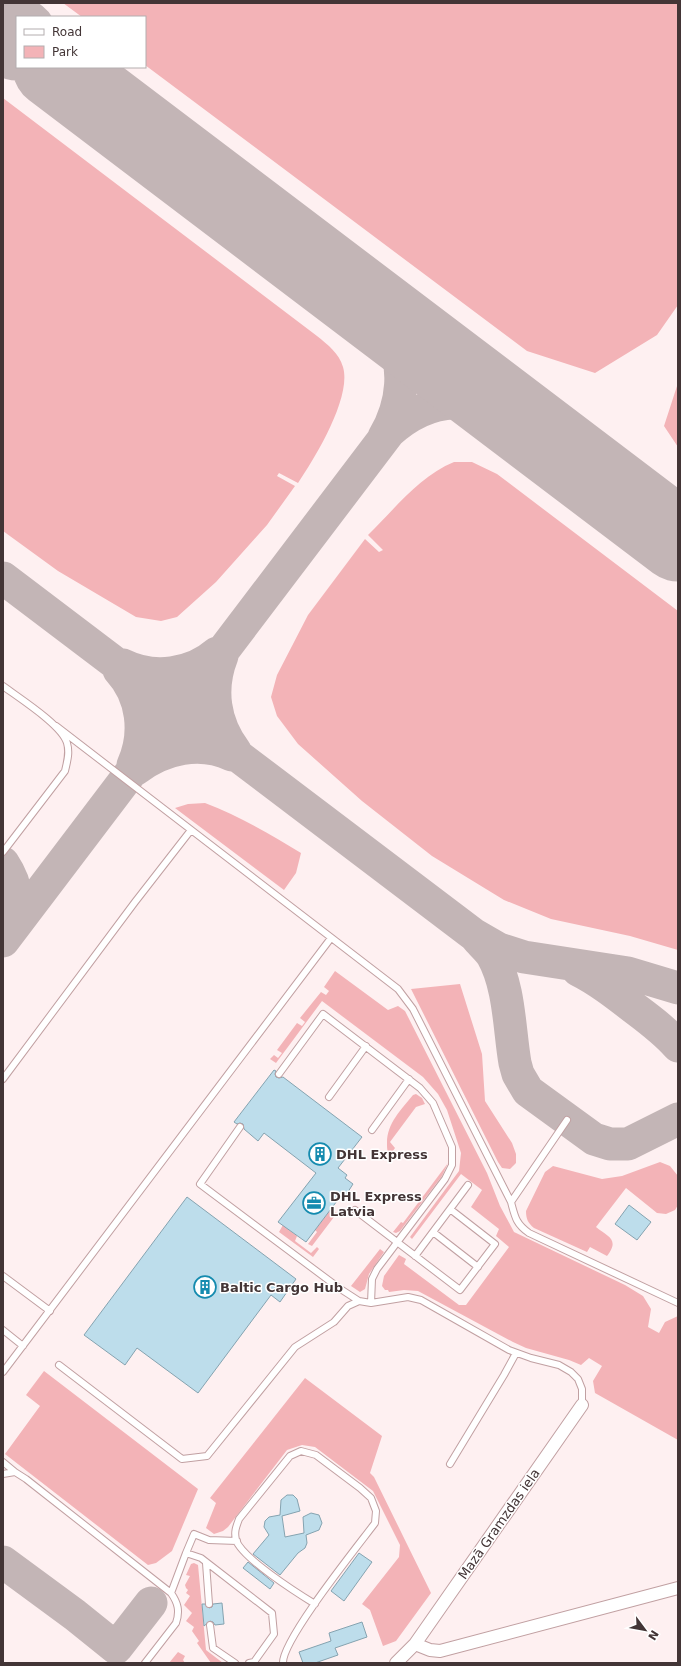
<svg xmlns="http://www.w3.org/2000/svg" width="681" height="1666" font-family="'DejaVu Sans',sans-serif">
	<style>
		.green { fill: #f3b3b7 }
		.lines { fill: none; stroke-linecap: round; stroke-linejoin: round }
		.taxiway { stroke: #c3b5b6; stroke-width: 33 }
		.runway { stroke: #c3b5b6; stroke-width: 83 }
		.building { fill: #bdddeb; stroke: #85a3b0 }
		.service-casing { stroke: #c1a0a2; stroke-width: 8 }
		.minor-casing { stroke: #c1a0a2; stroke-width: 14 }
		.service { stroke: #fff; stroke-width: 6 }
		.minor { stroke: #fff; stroke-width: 12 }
		.labels { text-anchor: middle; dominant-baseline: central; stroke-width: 3; stroke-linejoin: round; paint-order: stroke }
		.poi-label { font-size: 13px; font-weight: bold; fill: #433536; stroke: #fff; text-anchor: start }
		.street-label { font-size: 13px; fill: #433536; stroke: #fff }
	</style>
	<rect width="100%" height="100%" fill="#fef0f1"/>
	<path class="green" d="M63,3H678V305L657,335L595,373L527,351L145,65V17H82Z
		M3,98L317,336C328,345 339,353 343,367C352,397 315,458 298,483L279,473L277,476L295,486L267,525L216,582L177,617L161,621L136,617L58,571L3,531Z
		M678,383V447L664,426Z
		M454,462H472L497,474L678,611V950L630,936L551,919L504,900L432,856L362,801L298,744L277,716L271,697L277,675L308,615L365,539L379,552L383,550L368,535C394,510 419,476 454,462Z
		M205,803C239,816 270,834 301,853L296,873L284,890L175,808L188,804Z
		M335,971L388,1010L398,1006L405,1011L487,1173L500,1206L514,1232L625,1285L643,1296L651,1309L648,1327L659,1333L665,1322L678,1316V1440L595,1393L593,1381L602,1366L589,1358L581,1365L569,1360L526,1348L513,1342L418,1291L404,1290L389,1292L388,1290H385L382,1286L384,1276L399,1255L406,1259L404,1264L459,1305H466L509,1247L496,1236L499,1229L471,1207L482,1190L461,1174L412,1239L410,1237L459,1171L461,1153L447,1110L438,1094L423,1077L322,1001L276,1063L270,1059L274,1055L278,1058L282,1053L277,1050L297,1023L302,1026L305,1022L300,1018L321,992L326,995L329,991L324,987Z
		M460,984L482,1054L485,1101L512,1143L516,1154V1163L510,1169L502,1168L498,1162L411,989Z
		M416,1094L422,1098L425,1104L416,1107L390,1142L395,1148L390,1155C387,1152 387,1148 387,1143C387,1123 401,1110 413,1095Z
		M660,1162L670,1166L678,1176V1205L675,1210L666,1214L657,1213L626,1188L596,1227C608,1237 620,1239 607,1256L590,1247L587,1252L534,1228C528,1223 526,1219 526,1211L545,1172L553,1166L602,1179L622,1176Z
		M448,1163L442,1176L400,1231L396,1233L393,1232L401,1222L403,1223Z
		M331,1209L337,1213L312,1246L308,1244L317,1232L315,1230Z
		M283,1225L297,1236L295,1241L311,1253L317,1247L319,1249L313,1257L279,1232Z
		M380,1249L384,1252L369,1274L365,1289L360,1292L351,1286Z
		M44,1371L198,1489L172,1551L156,1563L148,1565L5,1454L40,1406L26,1395Z
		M305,1378L382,1436L370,1473L374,1477L431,1593L396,1641L383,1646L370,1610L362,1604L399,1557L400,1545L373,1491L315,1447L302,1445L287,1450L228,1527L223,1531L214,1534L206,1528L216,1503L210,1498Z
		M194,1563L198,1565L206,1650L223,1663H211L197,1643L199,1641L192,1631L194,1627L186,1621L192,1613L184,1605L190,1596L186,1593L188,1590L186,1588L185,1585L190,1576L186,1575L191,1564Z
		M178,1652L185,1656L183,1660L185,1663H169Z"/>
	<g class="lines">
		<path class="taxiway" d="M363,301C372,311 381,320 388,332C408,364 403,405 384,437
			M3,578L473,934L499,949L524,957L628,973L678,988
			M222,656C209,689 214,723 235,751
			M123,665C153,680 192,675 217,653
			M119,670C143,696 147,734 133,765
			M136,769C164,748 200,740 232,755
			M3,863C19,887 19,905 9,931
			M476,937C481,943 488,949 492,955C510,987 509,1028 515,1063L518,1074L528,1091L594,1139L610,1144H628L678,1119
			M3,941L389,432C431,394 476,395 523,423
			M578,970C598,980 616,994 634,1008C650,1020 665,1031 678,1046
			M3,1562L75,1615L116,1648L151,1603"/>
		<path class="runway" d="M3,28L17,39
			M54,67L678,540"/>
	</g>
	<path class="building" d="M274,1070L276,1071L275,1074L276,1077L279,1078L283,1077L362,1137L338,1168L347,1175L345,1178L353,1184L346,1195L343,1193L306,1242L278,1222L316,1173L264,1133L258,1141L244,1129L243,1124L240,1123L237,1124L234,1122Z
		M187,1197L296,1279L280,1302L271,1295L198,1393L137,1348L125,1365L84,1335Z
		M629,1205L651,1222L637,1240L615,1224Z
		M287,1495H293L297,1499L300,1511L282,1516L285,1537L304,1533L303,1517L311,1513L319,1515L322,1523L319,1530L306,1535L307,1543L305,1548L298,1553L280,1575L253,1554L269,1535L264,1527L265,1521L269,1517L280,1515L281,1500Z
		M359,1553L372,1562L344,1601L331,1591Z
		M248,1562L274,1583L270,1589L243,1568Z
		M222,1603L224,1624L215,1625L213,1622L210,1621L204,1626L202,1604H205L209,1608L212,1607L213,1604Z
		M362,1622L367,1637L335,1648L338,1655L315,1663H303L299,1652L331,1641L329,1633Z"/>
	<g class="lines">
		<g class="service-casing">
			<path id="service" d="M3,686C19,698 62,725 67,743C70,753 67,762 65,771L3,852
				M56,726L398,989L413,1009L511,1202
				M3,1079L135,902L191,830
				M329,1097L366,1046
				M567,1120L511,1202C515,1217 516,1224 529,1233L678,1303
				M240,1127L200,1184L339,1288L359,1301L371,1303L372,1279L377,1269L445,1179L452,1165V1147L433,1103L420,1088L323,1014L279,1074
				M372,1130L409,1079
				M355,1210L460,1290L495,1244L450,1209
				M433,1232L478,1267
				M415,1256L468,1185
				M3,1276L50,1311
				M371,1303L408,1297L421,1300L509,1350L531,1358L559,1365L571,1372L578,1379L582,1389V1405
				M3,1330L23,1346
				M59,1365L182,1459L207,1456L295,1347L334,1322L348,1306L359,1301
				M3,1372L331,938
				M3,1462L15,1472
				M450,1464L504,1375L516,1353
				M3,1474L15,1472L26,1479L171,1593C178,1603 180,1611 176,1623L145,1663
				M237,1541L209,1540L194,1534L186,1553L201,1558L272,1613L274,1634L254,1662L249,1663
				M206,1563L209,1604
				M171,1593L186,1553
				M210,1625L213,1648L235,1663
				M283,1663C282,1640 357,1547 375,1523L376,1511L371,1498L360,1488L316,1455L301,1451L290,1456L239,1519C236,1527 234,1532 236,1540C242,1558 297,1593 315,1604"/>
		</g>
		<g class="minor-casing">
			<path id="minor" d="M415,1644L430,1650L440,1651L678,1588
				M396,1663L415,1644L582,1405"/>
		</g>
		<use href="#service" class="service"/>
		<use href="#minor" class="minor"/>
	</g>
	<defs>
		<g id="building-ring" transform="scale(1.15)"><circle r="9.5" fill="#fff" stroke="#158baf" stroke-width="1.5"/><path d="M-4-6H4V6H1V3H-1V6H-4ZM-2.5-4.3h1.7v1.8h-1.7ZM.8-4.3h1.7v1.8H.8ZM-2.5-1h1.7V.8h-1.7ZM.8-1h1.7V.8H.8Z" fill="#158baf"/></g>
		<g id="office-ring" transform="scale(1.15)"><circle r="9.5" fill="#fff" stroke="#158baf" stroke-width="1.5"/><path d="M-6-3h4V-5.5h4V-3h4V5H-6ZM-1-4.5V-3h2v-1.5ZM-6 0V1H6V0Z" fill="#158baf"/></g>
	</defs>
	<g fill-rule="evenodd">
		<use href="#building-ring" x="320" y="1154"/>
		<use href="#office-ring" x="314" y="1203"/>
		<use href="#building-ring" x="205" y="1287"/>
	</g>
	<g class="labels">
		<g class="poi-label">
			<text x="336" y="1154">DHL Express</text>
			<text x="330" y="1196">DHL Express<tspan x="330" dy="15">Latvia</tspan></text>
			<text x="220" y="1287">Baltic Cargo Hub</text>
		</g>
		<g class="street-label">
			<text transform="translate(499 1524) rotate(-55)">Mazā Gramzdas iela</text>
		</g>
	</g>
	<rect width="681" height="1666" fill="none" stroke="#433536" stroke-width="8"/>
	<rect x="16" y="16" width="130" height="52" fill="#ffffff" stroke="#b4aeaf"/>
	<rect x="24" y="29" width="20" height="6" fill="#ffffff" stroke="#b4aeaf"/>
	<text x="52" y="36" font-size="12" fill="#433536">Road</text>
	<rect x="24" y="46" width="20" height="12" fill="#f3b3b7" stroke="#b4aeaf"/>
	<text x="52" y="56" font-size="12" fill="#433536">Park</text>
	<g transform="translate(645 1630) rotate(122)" stroke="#ffffff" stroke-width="3" paint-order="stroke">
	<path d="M0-3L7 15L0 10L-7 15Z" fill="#433536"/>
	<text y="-6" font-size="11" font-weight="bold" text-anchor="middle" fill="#433536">N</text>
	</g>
</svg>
